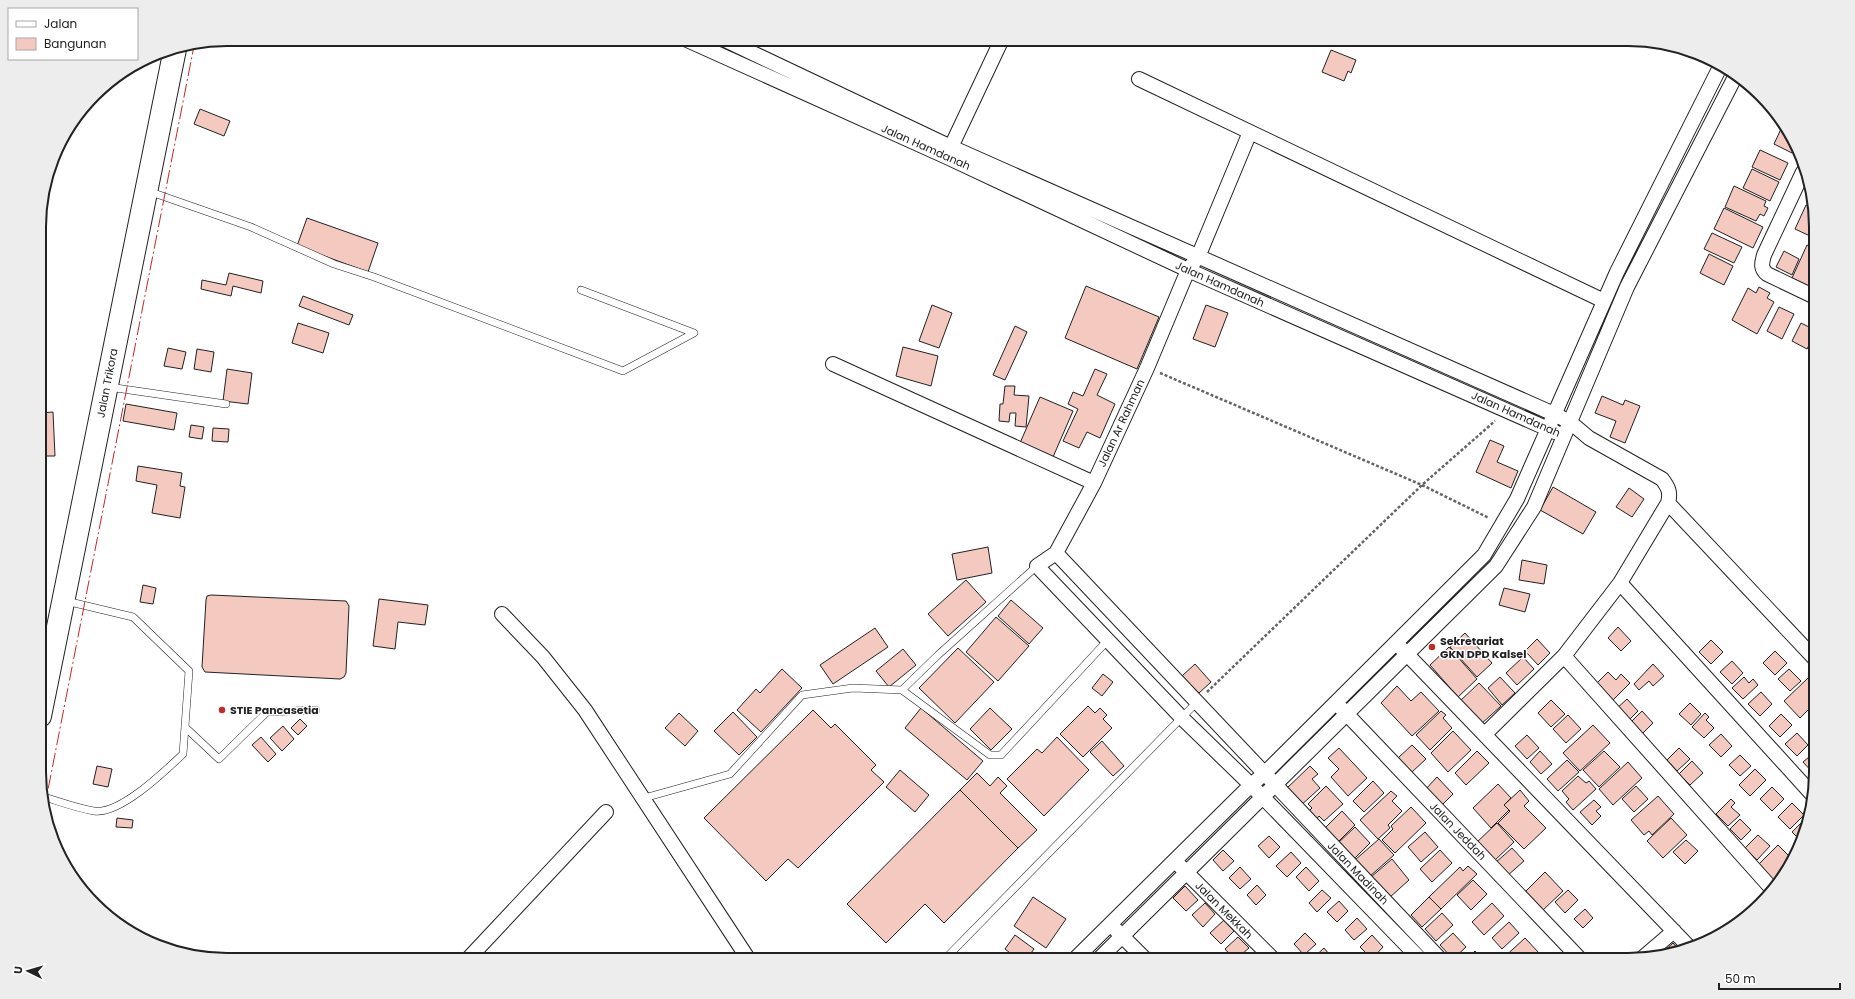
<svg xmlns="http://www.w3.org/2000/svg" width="1855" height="999" font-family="Poppins,sans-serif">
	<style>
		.building { fill: #f3c9c0; stroke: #222 }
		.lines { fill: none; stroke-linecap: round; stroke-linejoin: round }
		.lane-casing { stroke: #222; stroke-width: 8 }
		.street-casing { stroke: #222; stroke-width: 16 }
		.primary-casing { stroke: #222; stroke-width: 24 }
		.path { stroke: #646464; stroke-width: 2.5; stroke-dasharray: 3 2; stroke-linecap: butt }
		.lane { stroke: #fff; stroke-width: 7 }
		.street { stroke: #fff; stroke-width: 14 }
		.primary { stroke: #fff; stroke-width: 22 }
		.power { stroke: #c62828; stroke-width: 1; stroke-dasharray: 14 3 2 3; stroke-linecap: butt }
		.poi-dot { fill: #c62828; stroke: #fff; stroke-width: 1.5 }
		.labels { text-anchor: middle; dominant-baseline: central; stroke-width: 3; stroke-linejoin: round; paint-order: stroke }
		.street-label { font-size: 11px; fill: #222; stroke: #fff }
		.poi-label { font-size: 11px; font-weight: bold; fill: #222; stroke: #fff; text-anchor: start }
		.rim { fill: none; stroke: #222; stroke-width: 2 }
	</style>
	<rect width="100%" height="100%" fill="#fff"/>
	<path class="building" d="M1331,50L1356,60L1351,73L1348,71L1344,81L1322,72Z
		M200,109L230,121L224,136L194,124Z
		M1783,121L1784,123L1786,128L1781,126Z
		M1781,129L1787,131L1794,148L1792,153L1774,144Z
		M1760,150L1788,163L1780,180L1752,167Z
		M1752,169L1779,182L1770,201L1743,188Z
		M1734,186L1766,201L1764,206L1768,208L1764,216L1760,214L1756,221L1725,207Z
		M1806,205L1814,209V226L1810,236L1795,229Z
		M1724,208L1763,227L1753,248L1714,229Z
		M307,218L378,243L368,272L297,246Z
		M1712,233L1742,247L1734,263L1704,249Z
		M1807,245L1815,249V282L1812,288L1792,278Z
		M1784,251L1799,259L1792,275L1776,267Z
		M1709,254L1733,266L1724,285L1700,273Z
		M229,273L263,281L261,293L233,286L231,296L201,289L202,280L226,285Z
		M1086,286L1159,317L1137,369L1065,338Z
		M1759,287L1770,293L1767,298L1774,302L1757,334L1732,320L1748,288L1756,293Z
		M303,296L353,315L349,325L299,306Z
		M932,305L952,313L939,348L919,341Z
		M1206,305L1228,313L1215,347L1193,339Z
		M1779,307L1794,314L1782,339L1767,331Z
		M298,323L329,333L323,353L292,343Z
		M1801,323L1815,330V334L1807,349L1792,341Z
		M1015,326L1027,332L1005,380L993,375Z
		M903,347L938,356L931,386L896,376Z
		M168,348L186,352L182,369L164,366Z
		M197,349L214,352L211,372L194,369Z
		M227,369L252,373L248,404L223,401Z
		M1095,369L1107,374L1097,395L1115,404L1100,438L1087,432L1079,448L1063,441L1078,409L1068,404L1073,392L1083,396Z
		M1005,386H1015L1014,395L1029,396L1026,427L1015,426L1016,413H1010L1009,422L999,421L1000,404H1003Z
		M1602,396L1623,405L1625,400L1640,406L1625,443L1610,437L1616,421L1595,413Z
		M1040,397L1073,411L1053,457L1020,443Z
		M126,404L177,413L174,430L123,421Z
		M53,412L55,456H40V413Z
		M191,425L204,427L202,439L189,437Z
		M213,428L229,429L228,442L212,441Z
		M1490,440L1504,446L1497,462L1518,471L1511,488L1476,472Z
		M138,466L182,473L180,486L185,487L180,518L152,513L157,485L136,481Z
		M1553,487L1596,512L1583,534L1540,510Z
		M1629,488L1644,499L1632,517L1616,507Z
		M988,547L992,573L957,580L952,554Z
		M1522,560L1547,565L1544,584L1519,580Z
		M966,580L986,602L948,636L928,614Z
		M143,585L156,588L153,604L140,602Z
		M1504,588L1530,594L1525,612L1499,605Z
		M211,595L346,601L349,606L346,673L344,677L340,679L205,672L202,667L206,600L207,596Z
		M379,599L428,605L425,625L398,622L395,649L373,646Z
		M1011,600L1043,628L1029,644L998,616Z
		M996,617L1029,646L998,681L966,652Z
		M1618,627L1631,641L1621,651L1608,638Z
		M875,628L888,647L833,684L820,665Z
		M1465,633L1492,663L1477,677L1450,647Z
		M1537,639L1550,653L1538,665L1525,651Z
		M1711,640L1723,652L1711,664L1699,652Z
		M1449,647L1477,679L1458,697L1430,665Z
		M958,648L994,682L955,723L919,688Z
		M903,649L916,665L889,687L876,671Z
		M1775,651L1787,663L1775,675L1763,663Z
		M1523,657L1534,669L1517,685L1506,673Z
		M1732,661L1743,673L1732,684L1720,672Z
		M1195,664L1211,682L1199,693L1182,676Z
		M1653,664L1664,676L1653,686L1649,681L1639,690L1634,684Z
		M782,669L802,688L761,732L737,710L756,689L760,693Z
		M1789,669L1801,681L1790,691L1778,679Z
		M1608,672L1616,680L1621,674L1630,683L1611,702L1594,686Z
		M1103,674L1113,682L1102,696L1092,688Z
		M1500,677L1515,693L1502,705L1488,688Z
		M1744,677L1749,683L1753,679L1758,685L1743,699L1732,688Z
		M1808,678L1816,686V702L1800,718L1784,701Z
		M1479,683L1501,706L1480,725L1459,702Z
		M1397,686L1411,701L1421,692L1439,711L1412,736L1381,703Z
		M1761,692L1772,704L1760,716L1748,704Z
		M1627,699L1638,711L1627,722L1615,710Z
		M1551,700L1565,714L1551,727L1538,713Z
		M1690,703L1701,714L1691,725L1679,714Z
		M1088,706L1095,713L1100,708L1107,715L1103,719L1112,728L1083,757L1060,734Z
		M921,708L983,761L967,780L905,728Z
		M990,708L1012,729L991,750L970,729Z
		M813,710L831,728L835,724L876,765L871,770L884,782L798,868L788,859L766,881L704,818Z
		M1441,711L1446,715L1443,718L1452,728L1430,750L1416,735Z
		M1642,711L1653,723L1642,734L1628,725Z
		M733,712L757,737L739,755L714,731Z
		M679,713L698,731L685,746L665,728Z
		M1705,713L1709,717L1706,720L1714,728L1704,738L1692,727Z
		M1781,714L1792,725L1780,737L1769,726Z
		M1568,715L1581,729L1566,743L1553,729Z
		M300,719L307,726L298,735L291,728Z
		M1593,725L1610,743L1580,771L1563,753Z
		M283,726L294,739L282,751L270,738Z
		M1453,731L1471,750L1448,772L1431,753Z
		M1797,733L1808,745L1797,756L1785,744Z
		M1721,734L1732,746L1721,757L1709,745Z
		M1527,735L1539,748L1527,759L1515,746Z
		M261,737L276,754L268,762L252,745Z
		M1057,737L1089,770L1044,816L1007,779L1037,749L1042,753Z
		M1102,741L1124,766L1113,776L1090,752Z
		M1412,745L1426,759L1412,772L1398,758Z
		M1339,748L1367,778L1348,796L1331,777L1339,769L1328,758Z
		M1679,748L1690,759L1677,771L1667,760Z
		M1477,751L1489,763L1466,785L1455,773Z
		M1540,751L1552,764L1541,774L1530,762Z
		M1604,751L1620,767L1599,787L1583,770Z
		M1815,752L1816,753V772L1814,774L1803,762Z
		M1740,755L1751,766L1740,776L1729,765Z
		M1567,760L1579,772L1558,791L1547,779Z
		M1692,761L1703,773L1690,785L1679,774Z
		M1628,762L1642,778L1613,805L1599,789Z
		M97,766L112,769L108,787L93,784Z
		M1310,766L1318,774L1312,779L1320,788L1299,807L1284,791Z
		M1755,769L1766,780L1750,796L1739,785Z
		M900,770L929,795L915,812L886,787Z
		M977,773L990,786L998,777L1007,786L1000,793L1037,830L1018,848L960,790Z
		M1578,776L1586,783L1589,781L1596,789L1573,810L1566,802L1569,799L1562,791Z
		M1437,777L1453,794L1440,807L1424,791Z
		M1373,781L1384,793L1364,812L1353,801Z
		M1498,784L1511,798L1504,805L1509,810L1491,828L1473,808Z
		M1326,786L1343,804L1324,821L1319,816L1314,822L1307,813L1312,808L1308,804Z
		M1636,786L1648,799L1634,812L1622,799Z
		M1772,787L1784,799L1772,811L1760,799Z
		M960,790L1018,848L944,923L925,904L886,943L847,904Z
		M1520,790L1529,801L1524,806L1546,828L1524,849L1498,823L1510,811L1504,805Z
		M1391,791L1397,796L1392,801L1402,811L1388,825L1390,828L1378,839L1360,820Z
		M1658,796L1674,814L1652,835L1649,831L1644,835L1631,820Z
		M1731,799L1735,803L1731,807L1740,815L1728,826L1716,814Z
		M1594,800L1601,807L1596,811L1601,816L1592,825L1580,812Z
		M1792,803L1804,815L1790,829L1778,817Z
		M1411,807L1426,823L1395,853L1382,840L1393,829L1391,826Z
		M1342,811L1355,825L1336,844L1323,830Z
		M117,818L133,820L132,828L116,827Z
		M1671,818L1687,835L1663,858L1647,841Z
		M1740,819L1751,830L1741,840L1730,829Z
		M1803,821L1804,822L1800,840L1792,832Z
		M1497,823L1514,842L1493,862L1475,844Z
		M1355,827L1370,843L1353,860L1337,844Z
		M1425,832L1438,847L1421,862L1408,847Z
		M1758,835L1770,846L1757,860L1745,848Z
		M1269,836L1280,847L1269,858L1258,846Z
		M1379,839L1394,855L1369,877L1355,860Z
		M1686,840L1698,851L1685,864L1673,852Z
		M1778,845L1793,860L1782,877L1774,885L1756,867Z
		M1512,848L1524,861L1507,876L1495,863Z
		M1223,850L1234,861L1223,871L1213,860Z
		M1440,850L1452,863L1432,882L1420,869Z
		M1291,852L1301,863L1287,877L1276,866Z
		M1392,859L1409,880L1389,898L1371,877Z
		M1468,866L1477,874L1441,909L1429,897L1460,867L1463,871Z
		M1240,867L1251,879L1240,889L1229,878Z
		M1306,867L1319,881L1309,891L1296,877Z
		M1545,872L1563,891L1542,911L1525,892Z
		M1473,880L1487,894L1471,910L1457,895Z
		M1257,885L1266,895L1256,905L1247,895Z
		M1185,886L1198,900L1186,911L1173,898Z
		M1322,890L1331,898L1317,912L1309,903Z
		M1568,890L1578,900L1565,913L1555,902Z
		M1033,897L1066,919L1046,948L1014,926Z
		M1429,897L1441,909L1422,927L1411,915Z
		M1339,901L1348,911L1337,922L1327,912Z
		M1205,903L1215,914L1203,927L1192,915Z
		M1492,903L1504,916L1484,935L1472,922Z
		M1585,909L1593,918L1583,928L1574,919Z
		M1442,913L1453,925L1436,941L1425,929Z
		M1357,918L1367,929L1354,940L1345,930Z
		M1224,920L1234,931L1221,944L1210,933Z
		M1509,922L1519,933L1502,949L1492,938Z
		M1305,933L1316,944L1304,955L1294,944Z
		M1453,933L1466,947L1453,959L1440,945Z
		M1015,935L1034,949L1026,960H1019L1005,949Z
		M1372,935L1383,947L1372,959L1360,947Z
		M1238,937L1249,948L1235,960L1225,949Z
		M1525,938L1540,954L1534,960H1501Z
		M1673,943L1681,952L1660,956V955Z
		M1324,948L1334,960H1311Z
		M1475,951L1483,960H1466Z
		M1189,952L1196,960H1181Z
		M1254,954L1259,960H1247Z
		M1388,954L1394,960H1383Z
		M1540,954L1544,960H1534Z"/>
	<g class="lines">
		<g class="lane-casing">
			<path id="lane" d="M148,191L251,227L334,264L374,277L623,371L694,333L581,290
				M109,387L226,404
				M902,690L990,755H1001L1108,640
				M186,728L219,759L267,712L316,710
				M41,796C58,801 76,808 94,811C120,815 165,771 183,754L189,671L133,617L66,601
				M644,798L730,774L802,695L853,688L902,690L938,655L1037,566
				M944,960L1197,702"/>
		</g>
		<g class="street-casing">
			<path id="street" d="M685,39L947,157L1188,270L1555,432
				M723,39L951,147L1554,414L1570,422L1589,438L1662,479C1668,487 1671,492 1668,503L1620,583L1564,656L1773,890
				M1139,79L1604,301
				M1250,132L1198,257L1188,270L1147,368L1094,483L1056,553L1037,566L1182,718L1251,785L1421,960
				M951,147L1002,39
				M1803,172L1764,255C1762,263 1760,268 1767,274L1815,297
				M833,364L1094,483
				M1668,503L1816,660
				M1056,553L1441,960
				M1620,583L1811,793
				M502,614L543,657L585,710L749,960
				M1401,648L1691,949
				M1341,708L1581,960
				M1485,734L1564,656
				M1180,866L1274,960
				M1116,930L1146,960
				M467,960L606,812
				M1074,960L1251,785L1264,774L1484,555L1517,499L1617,272L1721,65
				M1098,960L1496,566L1534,507L1627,287L1736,75
				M1640,960L1674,931"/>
		</g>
		<g class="primary-casing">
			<path id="primary" d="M40,716L175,49"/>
		</g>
		<path class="path" d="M1160,373L1422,485L1489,518
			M1207,692L1422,485L1495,421"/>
		<use href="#lane" class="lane"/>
		<use href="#street" class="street"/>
		<use href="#primary" class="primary"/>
		<path class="power" d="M44,810L194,46"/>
	</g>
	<g class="poi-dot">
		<circle cx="1432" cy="647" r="4"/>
		<circle cx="222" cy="710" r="4"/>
	</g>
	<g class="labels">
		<g class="street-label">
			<text transform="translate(926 147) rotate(24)">Jalan Hamdanah</text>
			<text transform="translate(1220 284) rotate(24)">Jalan Hamdanah</text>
			<text transform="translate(107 383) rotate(-79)">Jalan Trikora</text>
			<text transform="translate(1516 414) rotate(24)">Jalan Hamdanah</text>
			<text transform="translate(1121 423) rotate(-65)">Jalan Ar Rahman</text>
			<text transform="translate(1458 831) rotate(46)">Jalan Jeddah</text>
			<text transform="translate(1358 873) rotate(46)">Jalan Madinah</text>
			<text transform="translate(1224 910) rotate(45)">Jalan Mekkah</text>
		</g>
		<g class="poi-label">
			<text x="1440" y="641">Sekretariat<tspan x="1440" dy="13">GKN DPD Kalsel</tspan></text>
			<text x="230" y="710">STIE Pancasetia</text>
		</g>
	</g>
	<path d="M0 0H1855V999H0ZM227 46H1628A181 181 0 0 1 1809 227V772A181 181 0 0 1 1628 953H227A181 181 0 0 1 46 772V227A181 181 0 0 1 227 46Z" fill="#ededed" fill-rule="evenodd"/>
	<path class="rim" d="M227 46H1628A181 181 0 0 1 1809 227V772A181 181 0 0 1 1628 953H227A181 181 0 0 1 46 772V227A181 181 0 0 1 227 46Z"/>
	<rect x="8" y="8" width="130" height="52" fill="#ffffff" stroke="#a7a7a7"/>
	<rect x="16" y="21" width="20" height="6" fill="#ffffff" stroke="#a7a7a7"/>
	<text x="44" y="28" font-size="12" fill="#222222">Jalan</text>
	<rect x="16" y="38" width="20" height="12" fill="#f3c9c0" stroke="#a7a7a7"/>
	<text x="44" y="48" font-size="12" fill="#222222">Bangunan</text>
	<g transform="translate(28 971) rotate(275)" stroke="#ffffff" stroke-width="3" paint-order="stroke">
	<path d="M0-3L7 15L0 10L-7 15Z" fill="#222222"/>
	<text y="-6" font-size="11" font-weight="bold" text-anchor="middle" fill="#222222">U</text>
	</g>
	<path d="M1719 983v6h121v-6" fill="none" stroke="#222222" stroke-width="2"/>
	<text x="1725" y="983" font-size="12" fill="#222222" stroke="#ffffff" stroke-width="3" paint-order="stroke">50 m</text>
</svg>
